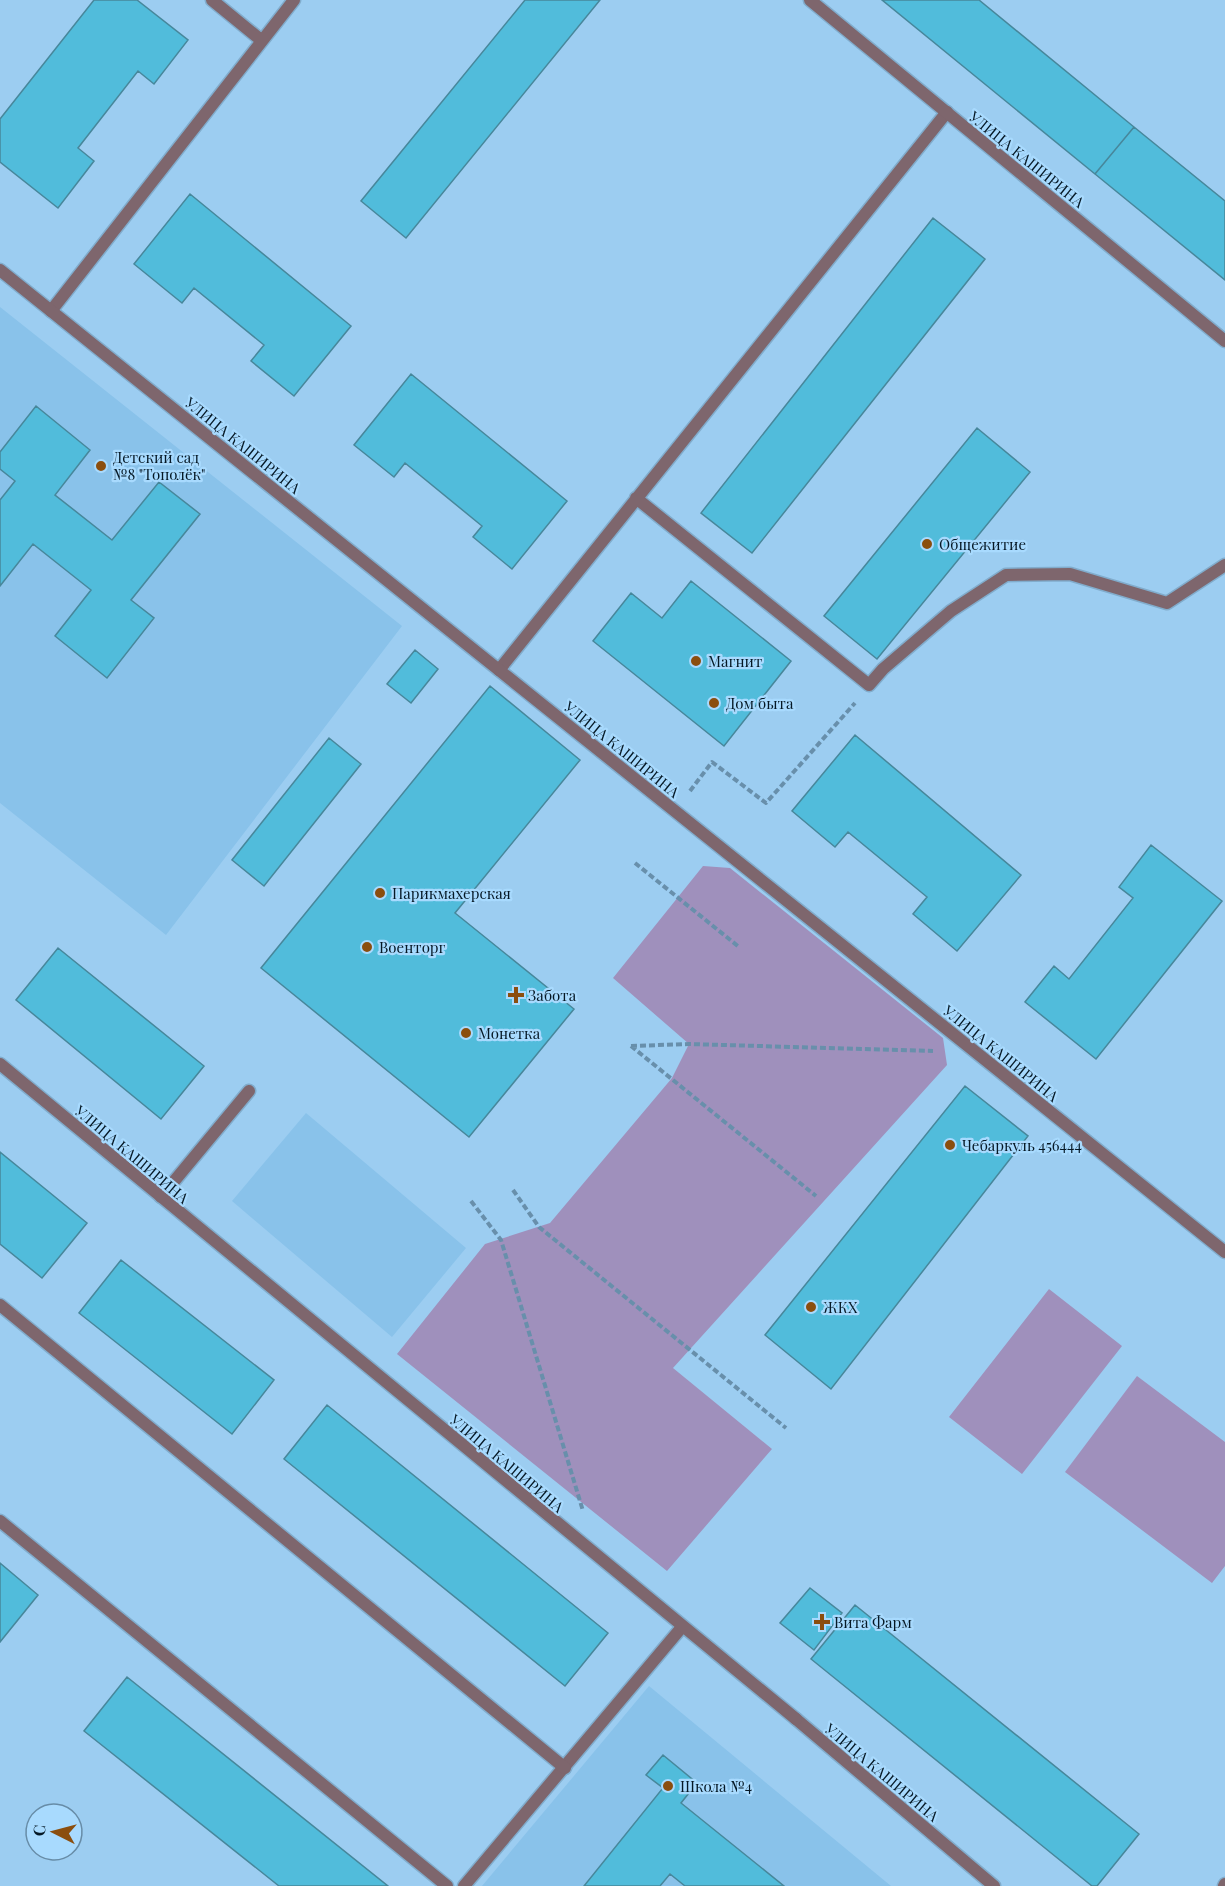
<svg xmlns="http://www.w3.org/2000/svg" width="1225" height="1886" font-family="'Playfair Display',serif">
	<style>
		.built { fill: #89c2ea }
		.green { fill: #9f90bc }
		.building { fill: #51bcdb; stroke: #47879b; stroke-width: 1.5 }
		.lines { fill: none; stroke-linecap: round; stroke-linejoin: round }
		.service-casing { stroke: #81accc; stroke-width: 15 }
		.pedestrian-casing { stroke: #81accc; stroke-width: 15 }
		.minor-casing { stroke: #81accc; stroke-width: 15 }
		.path { stroke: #688fab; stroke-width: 4; stroke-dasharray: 6 3; stroke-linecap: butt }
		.service { stroke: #7e666d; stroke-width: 12 }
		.pedestrian { stroke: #7e666d; stroke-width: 12 }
		.minor { stroke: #7e666d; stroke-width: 12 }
		.poi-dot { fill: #8b4e0e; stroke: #a8dafe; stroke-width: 2 }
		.labels { text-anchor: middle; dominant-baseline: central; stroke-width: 4.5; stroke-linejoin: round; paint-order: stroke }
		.street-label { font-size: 15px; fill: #051825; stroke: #a8dafe }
		.poi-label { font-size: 15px; fill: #051825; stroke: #a8dafe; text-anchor: start }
	</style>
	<rect width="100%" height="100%" fill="#9ccdf1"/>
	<path class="built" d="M0,307L402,626L166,935L0,803Z
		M306,1113L466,1248L392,1337L232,1201Z
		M649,1686L891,1886H482Z"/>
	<path class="green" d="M703,866L730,868L943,1038L947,1065L673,1368L772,1449L667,1571L397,1354L485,1244L550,1223L672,1078L689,1044L613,978Z
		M1049,1289L1122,1346L1022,1474L949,1417Z
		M1137,1376L1225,1442V1566L1212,1583L1065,1472Z"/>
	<path class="building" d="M94,0H137L188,40L154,84L138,71L78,148L94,161L58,208L0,162V119Z
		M525,0H600L406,238L361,201Z
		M882,0H979L1134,127L1095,174Z
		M1134,127L1225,201V280L1095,174Z
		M190,194L351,326L294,396L251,361L264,345L194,288L182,303L134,264Z
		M933,218L985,259L752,553L701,513Z
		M411,374L567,501L512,569L473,537L482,526L405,463L394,477L354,445Z
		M36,406L90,450L55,495L112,540L159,482L200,514L131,600L154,618L107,678L55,636L91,590L33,544L0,586V500L15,481L0,469V452Z
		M977,428L1030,472L877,659L824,616Z
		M691,581L791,661L724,746L593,641L631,593L662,618Z
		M415,650L438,669L411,703L387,684Z
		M490,686L580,760L455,913L574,1009L469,1137L261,968Z
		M855,735L1021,875L957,951L913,914L927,897L848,832L835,847L792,811Z
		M329,738L361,764L264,886L232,860Z
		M1151,845L1222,901L1096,1059L1025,1002L1054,966L1069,979L1133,898L1119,887Z
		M58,948L204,1066L161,1119L16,1000Z
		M965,1086L1028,1136L831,1389L765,1335Z
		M0,1152L87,1223L42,1278L0,1244Z
		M121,1260L274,1380L232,1434L79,1313Z
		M327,1405L608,1633L565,1686L284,1459Z
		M0,1563L38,1595L0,1642Z
		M810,1588L842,1613L814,1650L780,1623Z
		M855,1605L1139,1834L1097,1886H1092L811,1659Z
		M127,1677L388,1886H279L84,1731Z
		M663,1755L697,1783L681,1803L784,1886H685L670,1874L660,1886H584L663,1788L646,1775Z"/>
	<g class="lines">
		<g class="service-casing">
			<path id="service" d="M212,0L261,40
				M51,311L294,0
				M636,498L869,685L883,669L951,611L1006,575L1070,574L1167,603L1225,565
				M499,670L947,112
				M161,1197L249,1091
				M0,1521L447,1886
				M464,1886L682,1627"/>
		</g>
		<g class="pedestrian-casing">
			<path id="pedestrian" d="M796,1719L994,1886"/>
		</g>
		<g class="minor-casing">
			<path id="minor" d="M810,0L1225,341
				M0,270L1225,1252
				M0,1064L796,1719
				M0,1305L565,1768
				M1224,1886L1225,1884"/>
		</g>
		<path class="path" d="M690,791L712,762L766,803L855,703
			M635,863L739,947
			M631,1046L689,1044L933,1051
			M631,1046L816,1196
			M513,1190L539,1227L786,1428
			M471,1201L501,1240L583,1511"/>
		<use href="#service" class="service"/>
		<use href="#pedestrian" class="pedestrian"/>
		<use href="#minor" class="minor"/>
	</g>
	<g class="poi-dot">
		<circle cx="101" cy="466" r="6"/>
		<circle cx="927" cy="544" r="6"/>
		<circle cx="696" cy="661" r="6"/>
		<circle cx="714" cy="703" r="6"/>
		<circle cx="380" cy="893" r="6"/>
		<circle cx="367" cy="947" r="6"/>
		<path d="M513 986h6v6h6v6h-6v6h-6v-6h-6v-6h6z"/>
		<circle cx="466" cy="1033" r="6"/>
		<circle cx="950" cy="1145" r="6"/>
		<circle cx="811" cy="1307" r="6"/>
		<path d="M819 1613h6v6h6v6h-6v6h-6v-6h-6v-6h6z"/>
		<circle cx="668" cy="1786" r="6"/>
	</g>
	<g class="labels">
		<g class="street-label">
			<text transform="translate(1027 159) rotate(39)">УЛИЦА КАШИРИНА</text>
			<text transform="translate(243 445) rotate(39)">УЛИЦА КАШИРИНА</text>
			<text transform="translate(622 749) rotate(39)">УЛИЦА КАШИРИНА</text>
			<text transform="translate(1001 1053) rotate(39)">УЛИЦА КАШИРИНА</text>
			<text transform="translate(132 1154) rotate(40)">УЛИЦА КАШИРИНА</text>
			<text transform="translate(507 1463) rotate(40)">УЛИЦА КАШИРИНА</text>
			<text transform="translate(882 1772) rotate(40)">УЛИЦА КАШИРИНА</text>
		</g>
		<g class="poi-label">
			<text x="113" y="457">Детский сад<tspan x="113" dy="17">№8 "Тополёк"</tspan></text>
			<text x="939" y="544">Общежитие</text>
			<text x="708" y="661">Магнит</text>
			<text x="726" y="703">Дом быта</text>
			<text x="392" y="893">Парикмахерская</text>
			<text x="379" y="947">Военторг</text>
			<text x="528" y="995">Забота</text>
			<text x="478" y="1033">Монетка</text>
			<text x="962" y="1145">Чебаpкуль 456444</text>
			<text x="823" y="1307">ЖКХ</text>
			<text x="834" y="1622">Вита Фарм</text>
			<text x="680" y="1786">Школа №4</text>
		</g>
	</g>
	<g transform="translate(54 1832) rotate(276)"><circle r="28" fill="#a8dafe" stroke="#678ca7" stroke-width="1.5"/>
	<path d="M0-4.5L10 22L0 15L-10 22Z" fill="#8b4e0e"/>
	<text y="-9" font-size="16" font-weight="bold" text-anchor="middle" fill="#051825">С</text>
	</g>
</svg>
